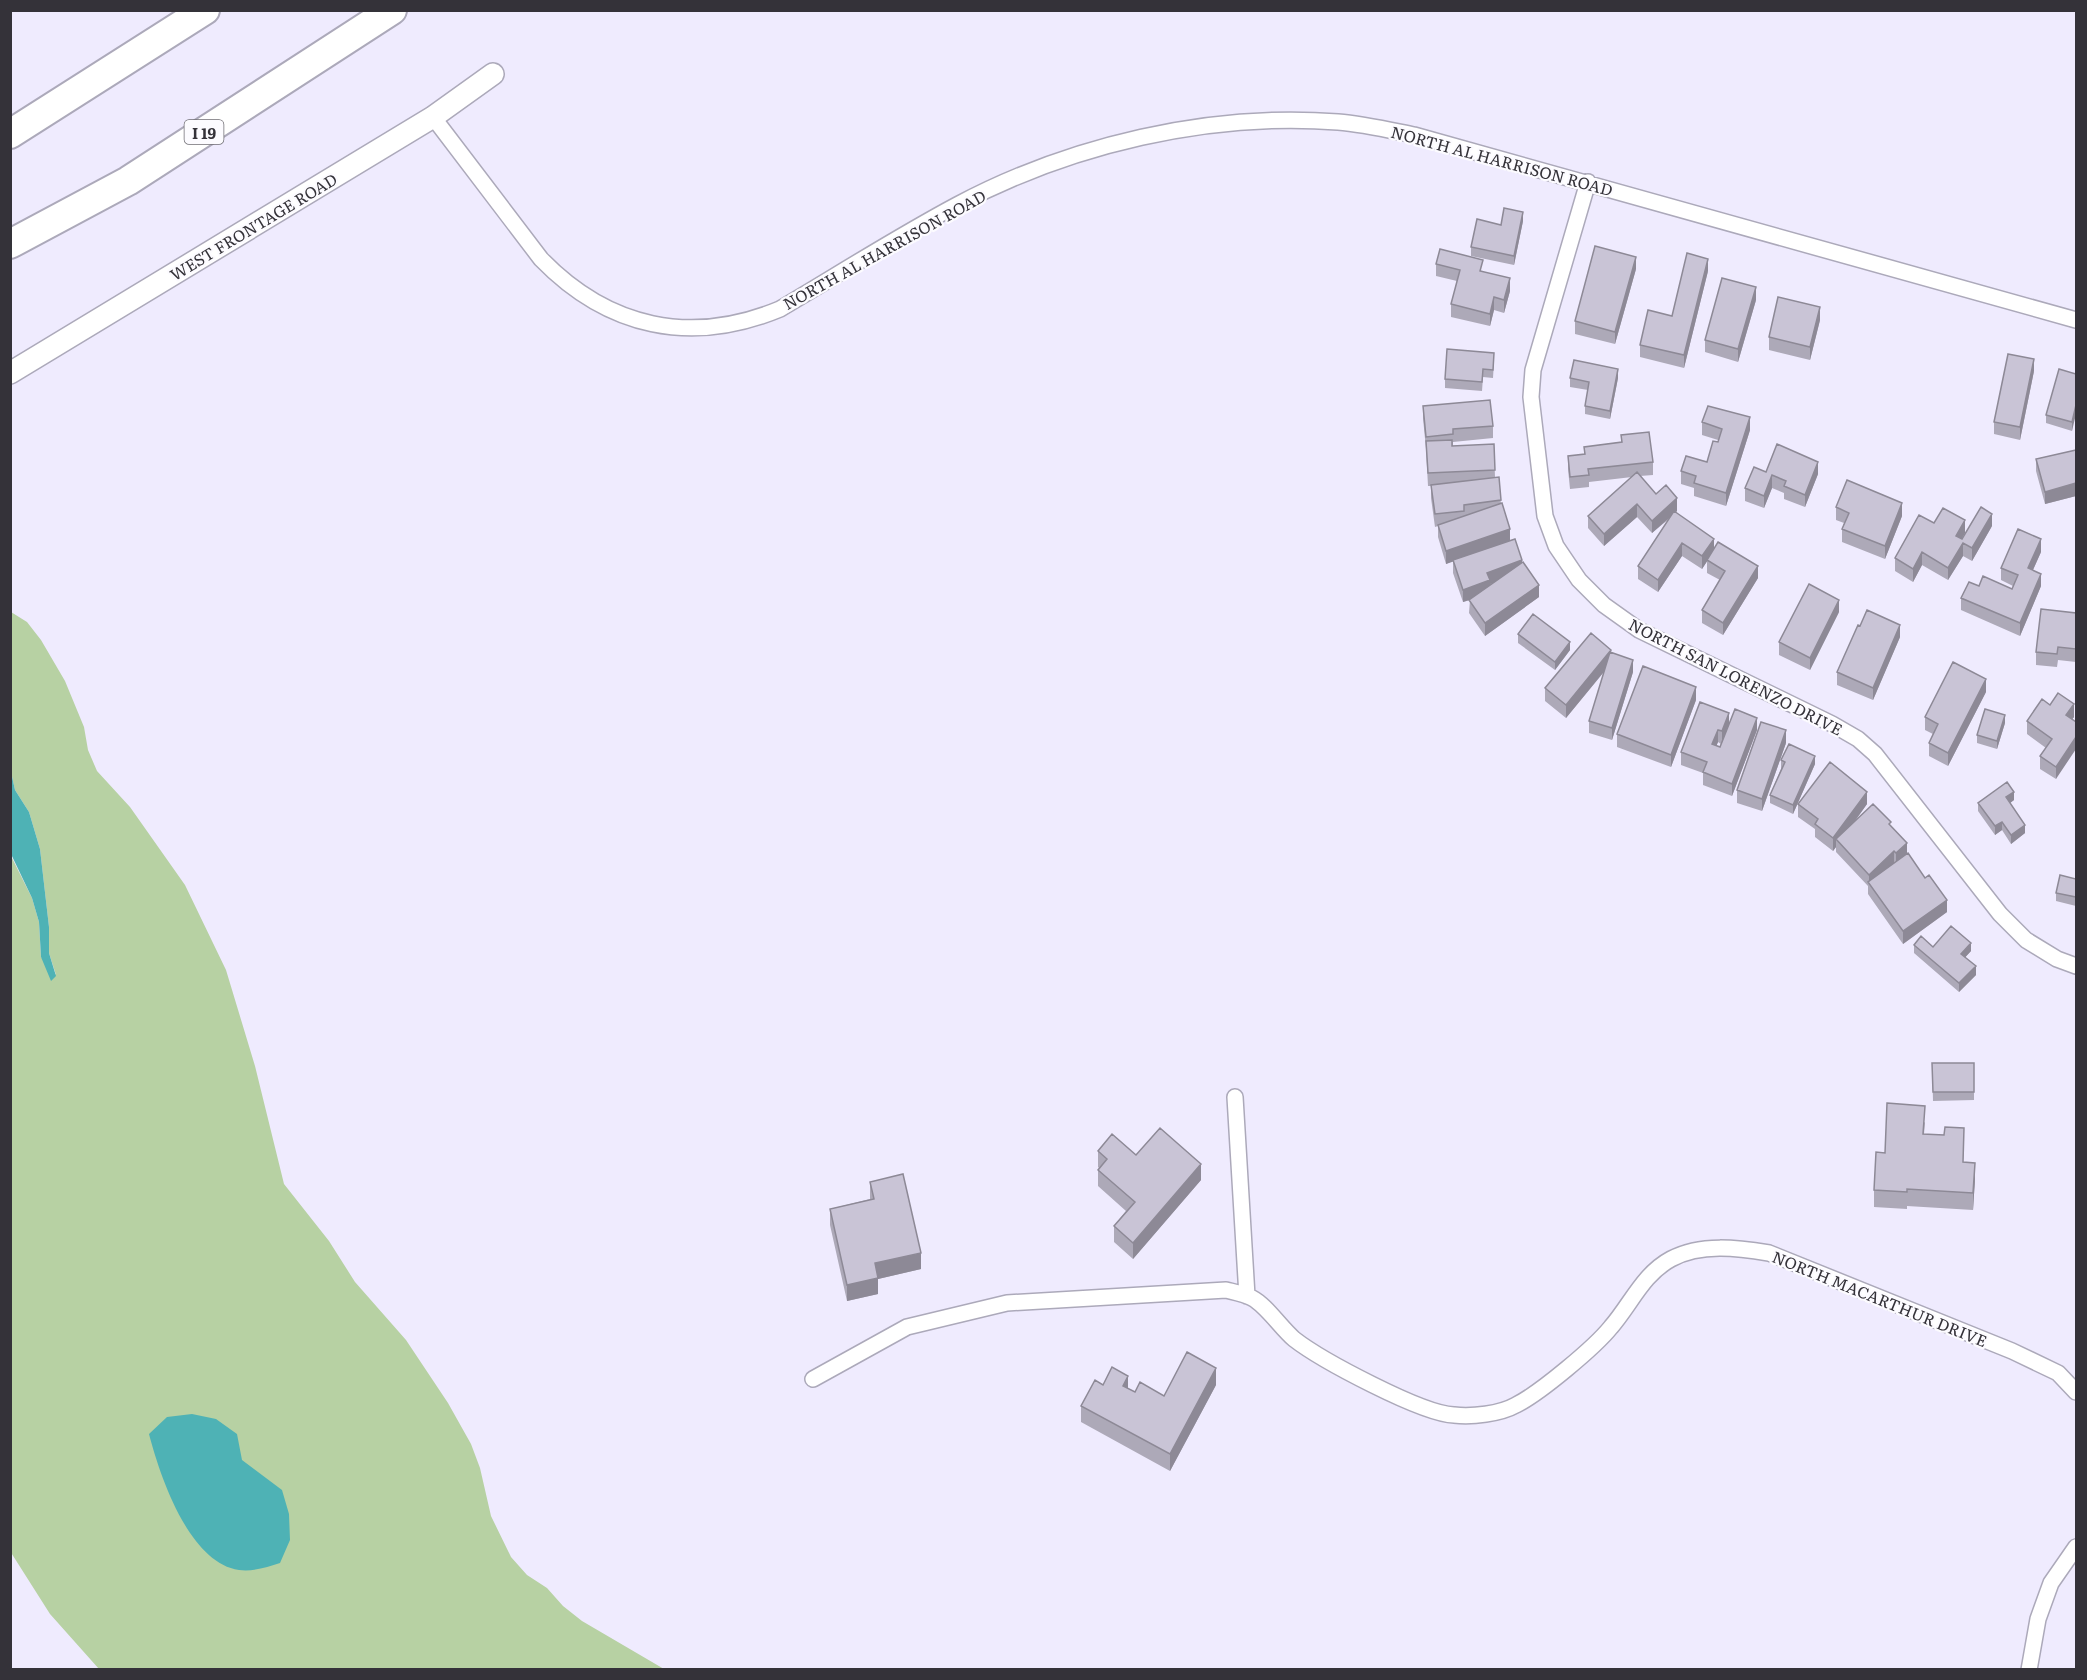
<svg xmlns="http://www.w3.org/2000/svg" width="2087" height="1680" font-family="Literata,serif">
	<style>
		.green { fill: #b7d1a3 }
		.water { fill: #4eb2b5 }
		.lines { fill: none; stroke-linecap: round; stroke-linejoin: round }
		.street-casing { stroke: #aca9ba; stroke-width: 18 }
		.secondary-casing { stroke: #aca9ba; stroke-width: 24 }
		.highway-casing { stroke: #aca9ba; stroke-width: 32 }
		.street { stroke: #fff; stroke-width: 15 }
		.secondary { stroke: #fff; stroke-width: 21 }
		.highway { stroke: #fff; stroke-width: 28 }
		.wall { fill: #ada9b8; fill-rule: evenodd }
		.shaded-wall { fill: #8d8996 }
		.building { fill: #c9c4d6; stroke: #8d8996; stroke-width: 1.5 }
		.labels { text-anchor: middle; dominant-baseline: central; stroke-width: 4.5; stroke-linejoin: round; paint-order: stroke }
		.shield { fill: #fcfbff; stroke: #706e74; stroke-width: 1.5 }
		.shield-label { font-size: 15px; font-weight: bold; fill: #343239 }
		.street-label { font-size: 16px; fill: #343239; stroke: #fcfbff }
	</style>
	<rect width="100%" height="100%" fill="#efebfe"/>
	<path class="green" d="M11,612L27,622L41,640L65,681L84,727L88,750L97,771L130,807L185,885L226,970L255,1066L284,1184L329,1241L355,1282L406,1340L448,1403L471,1444L480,1468L491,1516L511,1557L527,1575L547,1588L563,1606L582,1621L664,1669H99L50,1614L10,1551V854L32,898L39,922L41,957L56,975L49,953V927L40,849L29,812L15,790L11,772Z"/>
	<path class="water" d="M11,772L15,790L29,812L40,849L49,927V953L56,976L51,981L41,957L39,922L32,898L11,854Z
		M192,1414L216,1419L237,1434L242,1460L282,1490L289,1514L290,1540L280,1563C267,1567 253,1572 239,1570C189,1563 160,1476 149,1434L167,1417Z"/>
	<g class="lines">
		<g class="street-casing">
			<path id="street" d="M433,117L541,259C608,328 691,346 780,309C839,274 897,237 957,205C1070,145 1209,112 1338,122C1363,124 1389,130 1414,135L2076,320
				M1588,182L1533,370L1531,397L1545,516L1556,546L1579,580L1604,605L1639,630L1832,724L1858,739L1875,754L2000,914L2026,940L2057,959L2076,966
				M1235,1097L1247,1296
				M813,1379L907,1327L1007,1303L1226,1290C1234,1292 1245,1294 1252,1298C1266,1305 1281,1328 1294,1339C1321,1360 1422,1414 1454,1415C1472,1417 1500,1414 1516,1405C1540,1393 1595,1347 1611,1327C1631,1304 1643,1274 1671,1259C1701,1243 1738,1248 1769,1253L2012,1351L2058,1373L2076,1392
				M2029,1670L2038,1619L2051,1583L2076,1547"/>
		</g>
		<g class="secondary-casing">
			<path id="secondary" d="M10,373L433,117L493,74"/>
		</g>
		<g class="highway-casing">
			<path id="highway" d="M10,134L205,10
				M10,244L128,181L392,10"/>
		</g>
		<use href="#street" class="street"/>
		<use href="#secondary" class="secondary"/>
		<use href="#highway" class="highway"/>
	</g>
	<path class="wall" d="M1523,221L1514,265L1471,256V247L1501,225Z
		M1436,264L1483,271L1510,291L1504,313L1494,310L1490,326L1451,317V304L1457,281L1436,276Z
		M1636,269L1615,344L1575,334V321Z
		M1708,271L1684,368L1640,357V345L1672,316Z
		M1756,300L1738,362L1705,352V340Z
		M1820,320L1810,360L1769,350V337Z
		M1494,361L1493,378L1483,377L1482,391L1445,388V379Z
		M2034,371L2020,440L1994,434V422Z
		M2076,374L2072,431L2046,423V415Z
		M1570,378H1618L1610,419L1585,414V406L1588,390L1570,387Z
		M1423,406L1493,426V438L1453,442V446L1494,444L1495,478L1510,540L1522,562L1539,597L1485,636L1469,613L1470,600L1463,602L1453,573V561L1446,564L1438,537V526L1435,527L1431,498V486H1428L1426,449L1423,418Z
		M1702,422L1750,430L1726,506L1694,496V488L1681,484V471L1707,462L1718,442V440L1702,435Z
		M1621,435L1653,462V475L1640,476L1656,494L1677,511L1676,512L1714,548L1758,578L1723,635L1702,623V610L1720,580L1707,573V561L1702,569L1682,556L1658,592L1638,579V566L1670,518L1652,533L1637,517L1604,546L1588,528V516L1632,477L1589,482V487L1570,489L1568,469V456L1584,455V447L1621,442Z
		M2076,450V496L2045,504L2036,471V459Z
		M1766,472L1818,474L1805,507L1784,499V493L1772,488L1764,508L1745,501V488Z
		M1836,507L1902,516L1885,559L1842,542V529L1844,523L1836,520Z
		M1934,523L1965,533L1961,539H1962L1992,526L1972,561L1963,556L1948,580L1922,565L1913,582L1895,571V558Z
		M2041,552L2033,570L2041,586L2020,636L1961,610V598L1979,586L2012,589L2013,586L2001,580V568Z
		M1839,612L1810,670L1779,655V642Z
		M2076,613V670V662L2058,660L2057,667L2036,665V652Z
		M1860,626L1900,637L1873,700L1837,685V672Z
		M1518,634L1570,650L1555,670L1518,643Z
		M1611,653L1633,672L1612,740L1589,733V721L1604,672L1566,718L1545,701V688Z
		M1986,692L1948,766L1929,756V743L1933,734L1925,730V717Z
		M1696,700L1671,767L1617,747V734Z
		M2050,705L2074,717L2072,719L2056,779L2040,769V756L2046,748L2027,734V721Z
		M1729,723L1757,730L1732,796L1703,785V773L1681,765V752ZM1718,742L1721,744L1720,747L1716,746Z
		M2005,723L1997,749L1977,743V735Z
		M1786,743L1762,811L1737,803V790Z
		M1781,760L1815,764L1793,814L1770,803V795L1781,769Z
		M2014,800L2010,803L2025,833L2011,844L2002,830L1995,835L1978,811V803Z
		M1798,804H1867L1855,821L1891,826L1907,854L1947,912L1903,944L1868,894V886L1836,852V847L1833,851L1815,837V829L1798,817Z
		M2076,879V906L2056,901V893Z
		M1914,945L1971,951L1965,957L1976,975L1959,992L1914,953Z
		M1932,1063H1974V1100L1933,1101Z
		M1925,1122L1924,1134L1964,1145L1963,1162L1975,1179L1973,1210L1907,1206V1209L1874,1207V1190L1885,1153Z
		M1098,1151L1136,1155L1201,1180L1133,1259L1114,1242V1226L1126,1211L1098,1186V1170L1099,1168L1098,1167Z
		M870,1182L921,1269L878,1279V1294L847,1301L830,1225V1209L870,1199Z
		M1103,1385L1128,1389L1135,1392L1164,1396L1216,1385L1170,1471L1081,1422V1406Z"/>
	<path class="shaded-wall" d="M1523,212V221L1514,265V256Z
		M1636,257V269L1615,344V332Z
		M1708,259V271L1684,368V355Z
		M1510,278V291L1504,313V300Z
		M1756,287V300L1738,362V349Z
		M1494,297V310L1490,326V314Z
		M1820,307V320L1810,360V347Z
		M2034,359V371L2020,440V427Z
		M1618,369V378L1610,419V411Z
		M2076,405V414L2072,431V422Z
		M1750,417V430L1726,506V493Z
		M1818,462V474L1805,507V495Z
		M1772,475V488L1764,508V496Z
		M2076,483V496L2045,504V492Z
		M1677,498V511L1652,533V521Z
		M1902,503V516L1885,559V546Z
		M1637,504V517L1604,546V534Z
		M1992,514V526L1972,561V548Z
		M1965,520V533L1956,548V536Z
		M1510,529V542L1446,564V551Z
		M1714,539V551L1702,569V556Z
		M2041,539V552L2028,581V568Z
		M1682,543V556L1658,592V580Z
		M1963,543V556L1948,580V568Z
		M1922,552V565L1913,582V569Z
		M1522,560V573L1490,584V593L1463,602V590L1487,573Z
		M1758,566V578L1723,635V623Z
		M2041,574V586L2020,636V623Z
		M1539,585V597L1485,636V623Z
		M1839,600V612L1810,670V658Z
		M1900,625V637L1873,700V688Z
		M1570,642V650L1555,670V662Z
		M1611,650V663L1566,718V705Z
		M1633,660V672L1612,740V728Z
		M1986,679V692L1948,766V753Z
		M1696,687V700L1671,767V755Z
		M2074,704V717L2066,728V715Z
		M1729,713V726L1722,744V731Z
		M2005,715V723L1997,749V741Z
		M1757,718V730L1732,796V784Z
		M1718,730V742L1712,757V744Z
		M1786,730V743L1762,811V799Z
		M2076,737V749L2056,779V767Z
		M1815,756V764L1793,814V805Z
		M1867,792V804L1839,843L1836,839V847L1833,851V838Z
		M2014,792V800L2006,806V797Z
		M2002,822V830L1995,835V826Z
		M2025,825V833L2011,844V835Z
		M1907,843V856L1896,866V853Z
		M1894,851V864L1869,884V875Z
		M1947,900V912L1903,944V931Z
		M1971,943V951L1961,962V954Z
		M1976,966V975L1959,992V983Z
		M1975,1163V1179L1973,1210V1193Z
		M1201,1164V1180L1133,1259V1243Z
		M921,1253V1269L878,1279V1294L847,1301V1285L875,1263Z
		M1216,1368V1385L1170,1471V1454Z
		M1128,1376V1393L1123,1386Z"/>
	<path class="building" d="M1504,208L1523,212L1514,256L1471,247L1477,219L1501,225Z
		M1595,246L1636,257L1615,332L1575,321Z
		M1440,249L1483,260L1480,271L1510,278L1504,300L1494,297L1490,314L1451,304L1460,270L1436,264Z
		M1687,253L1708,259L1684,355L1640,345L1648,310L1672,316Z
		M1722,278L1756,287L1738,349L1705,340Z
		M1778,297L1820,307L1810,347L1769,337Z
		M1447,349L1494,353L1493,370L1483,369L1482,382L1445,379Z
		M2008,354L2034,359L2020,427L1994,422Z
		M1574,360L1618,369L1610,411L1585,406L1589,382L1570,378Z
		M2059,369L2076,374V405L2072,422L2046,415Z
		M1490,400L1493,426L1453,429V434L1426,437L1423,406Z
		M1708,406L1750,417L1726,493L1694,483L1696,476L1681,471L1686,456L1707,462L1713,441L1718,442L1722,429L1702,422Z
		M1649,432L1653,462L1588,469L1589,475L1570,477L1568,456L1585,454L1584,447L1622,442L1621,435Z
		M1452,440V446L1494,444L1495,470L1428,473L1426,441Z
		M1777,444L1818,462L1805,495L1784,486L1786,481L1772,475L1764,496L1745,488L1754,467L1766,472Z
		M2076,450V483L2045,492L2036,459Z
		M1637,472L1656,494L1666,485L1677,498L1652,521L1637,504L1604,534L1588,516Z
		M1499,477L1501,500L1464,505V511L1435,514L1431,485Z
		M1847,480L1902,503L1885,546L1842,529L1849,513L1836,507Z
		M1502,503L1510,529L1446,551L1438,525Z
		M1981,507L1992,514L1972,548L1963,543L1948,568L1922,552L1913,569L1895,558L1919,515L1934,523L1943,508L1965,520L1956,536L1962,539Z
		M1674,511L1714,539L1702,556L1682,543L1658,580L1638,566Z
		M2018,529L2041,539L2028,568L2041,574L2020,623L1961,598L1969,582L1979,586L1983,576L2012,589L2018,575L2001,568Z
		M1515,539L1522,560L1487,573L1490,580L1463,590L1453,560Z
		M1718,542L1758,566L1723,623L1702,610L1725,571L1707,560Z
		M1523,562L1539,585L1485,623L1469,600Z
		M1809,584L1839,600L1810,658L1779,642Z
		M2041,609L2076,613V649L2058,647L2057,654L2036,652Z
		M1867,610L1900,625L1873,688L1837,672L1858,625L1860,626Z
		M1533,614L1570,642L1555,662L1518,634Z
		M1591,633L1611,650L1566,705L1545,688Z
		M1610,652L1633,660L1612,728L1589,721Z
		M1953,662L1986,679L1948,753L1929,743L1938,724L1925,717Z
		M1643,666L1696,687L1671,755L1617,734Z
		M2058,693L2074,704L2066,715L2076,722V737L2056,767L2040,756L2052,739L2027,721L2042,699L2050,705Z
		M1700,702L1729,713L1722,731L1718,730L1712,744L1720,747L1735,709L1757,718L1732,784L1703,772L1707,762L1681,752Z
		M1985,709L2005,715L1997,741L1977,735Z
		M1761,722L1786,730L1762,799L1737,790Z
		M1789,744L1815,756L1793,805L1770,795L1785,762L1781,760Z
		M1830,762L1867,792L1833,838L1815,824L1818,819L1798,804Z
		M2007,782L2014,792L2006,797L2025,825L2011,835L2002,822L1995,826L1978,803Z
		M1873,804L1891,822L1889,824L1907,843L1896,853L1894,851L1869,875L1836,839Z
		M1908,853L1925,878L1929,875L1947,900L1903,931L1868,882Z
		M2060,875L2076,879V897L2056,893Z
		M1951,926L1971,943L1961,954L1976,966L1959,983L1914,945L1921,936L1933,947Z
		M1932,1063H1974V1092H1933Z
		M1887,1103L1925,1106L1923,1134L1944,1135L1945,1127L1964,1128L1963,1162L1975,1163L1973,1193L1907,1189V1192L1874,1190L1876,1152L1885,1153Z
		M1160,1128L1201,1164L1133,1243L1114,1226L1135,1202L1098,1170L1107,1159L1098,1151L1112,1134L1136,1155Z
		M903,1174L921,1253L875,1263L878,1278L847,1285L830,1209L874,1199L870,1182Z
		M1187,1352L1216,1368L1170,1454L1081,1406L1095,1380L1103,1385L1112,1367L1128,1376L1123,1386L1135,1392L1140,1382L1164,1396Z"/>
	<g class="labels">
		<rect class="shield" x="184.5" y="120" width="39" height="24" rx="4.5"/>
		<g class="shield-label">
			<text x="204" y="132">I 19</text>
		</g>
		<g class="street-label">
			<text transform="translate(1502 160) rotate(15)">NORTH AL HARRISON ROAD</text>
			<text transform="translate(253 226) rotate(-31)">WEST FRONTAGE ROAD</text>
			<text transform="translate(884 249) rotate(-29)">NORTH AL HARRISON ROAD</text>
			<text transform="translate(1736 676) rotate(27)">NORTH SAN LORENZO DRIVE</text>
			<text transform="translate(1880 1298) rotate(22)">NORTH MACARTHUR DRIVE</text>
		</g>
	</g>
	<rect width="2087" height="1680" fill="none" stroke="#343239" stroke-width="24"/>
</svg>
